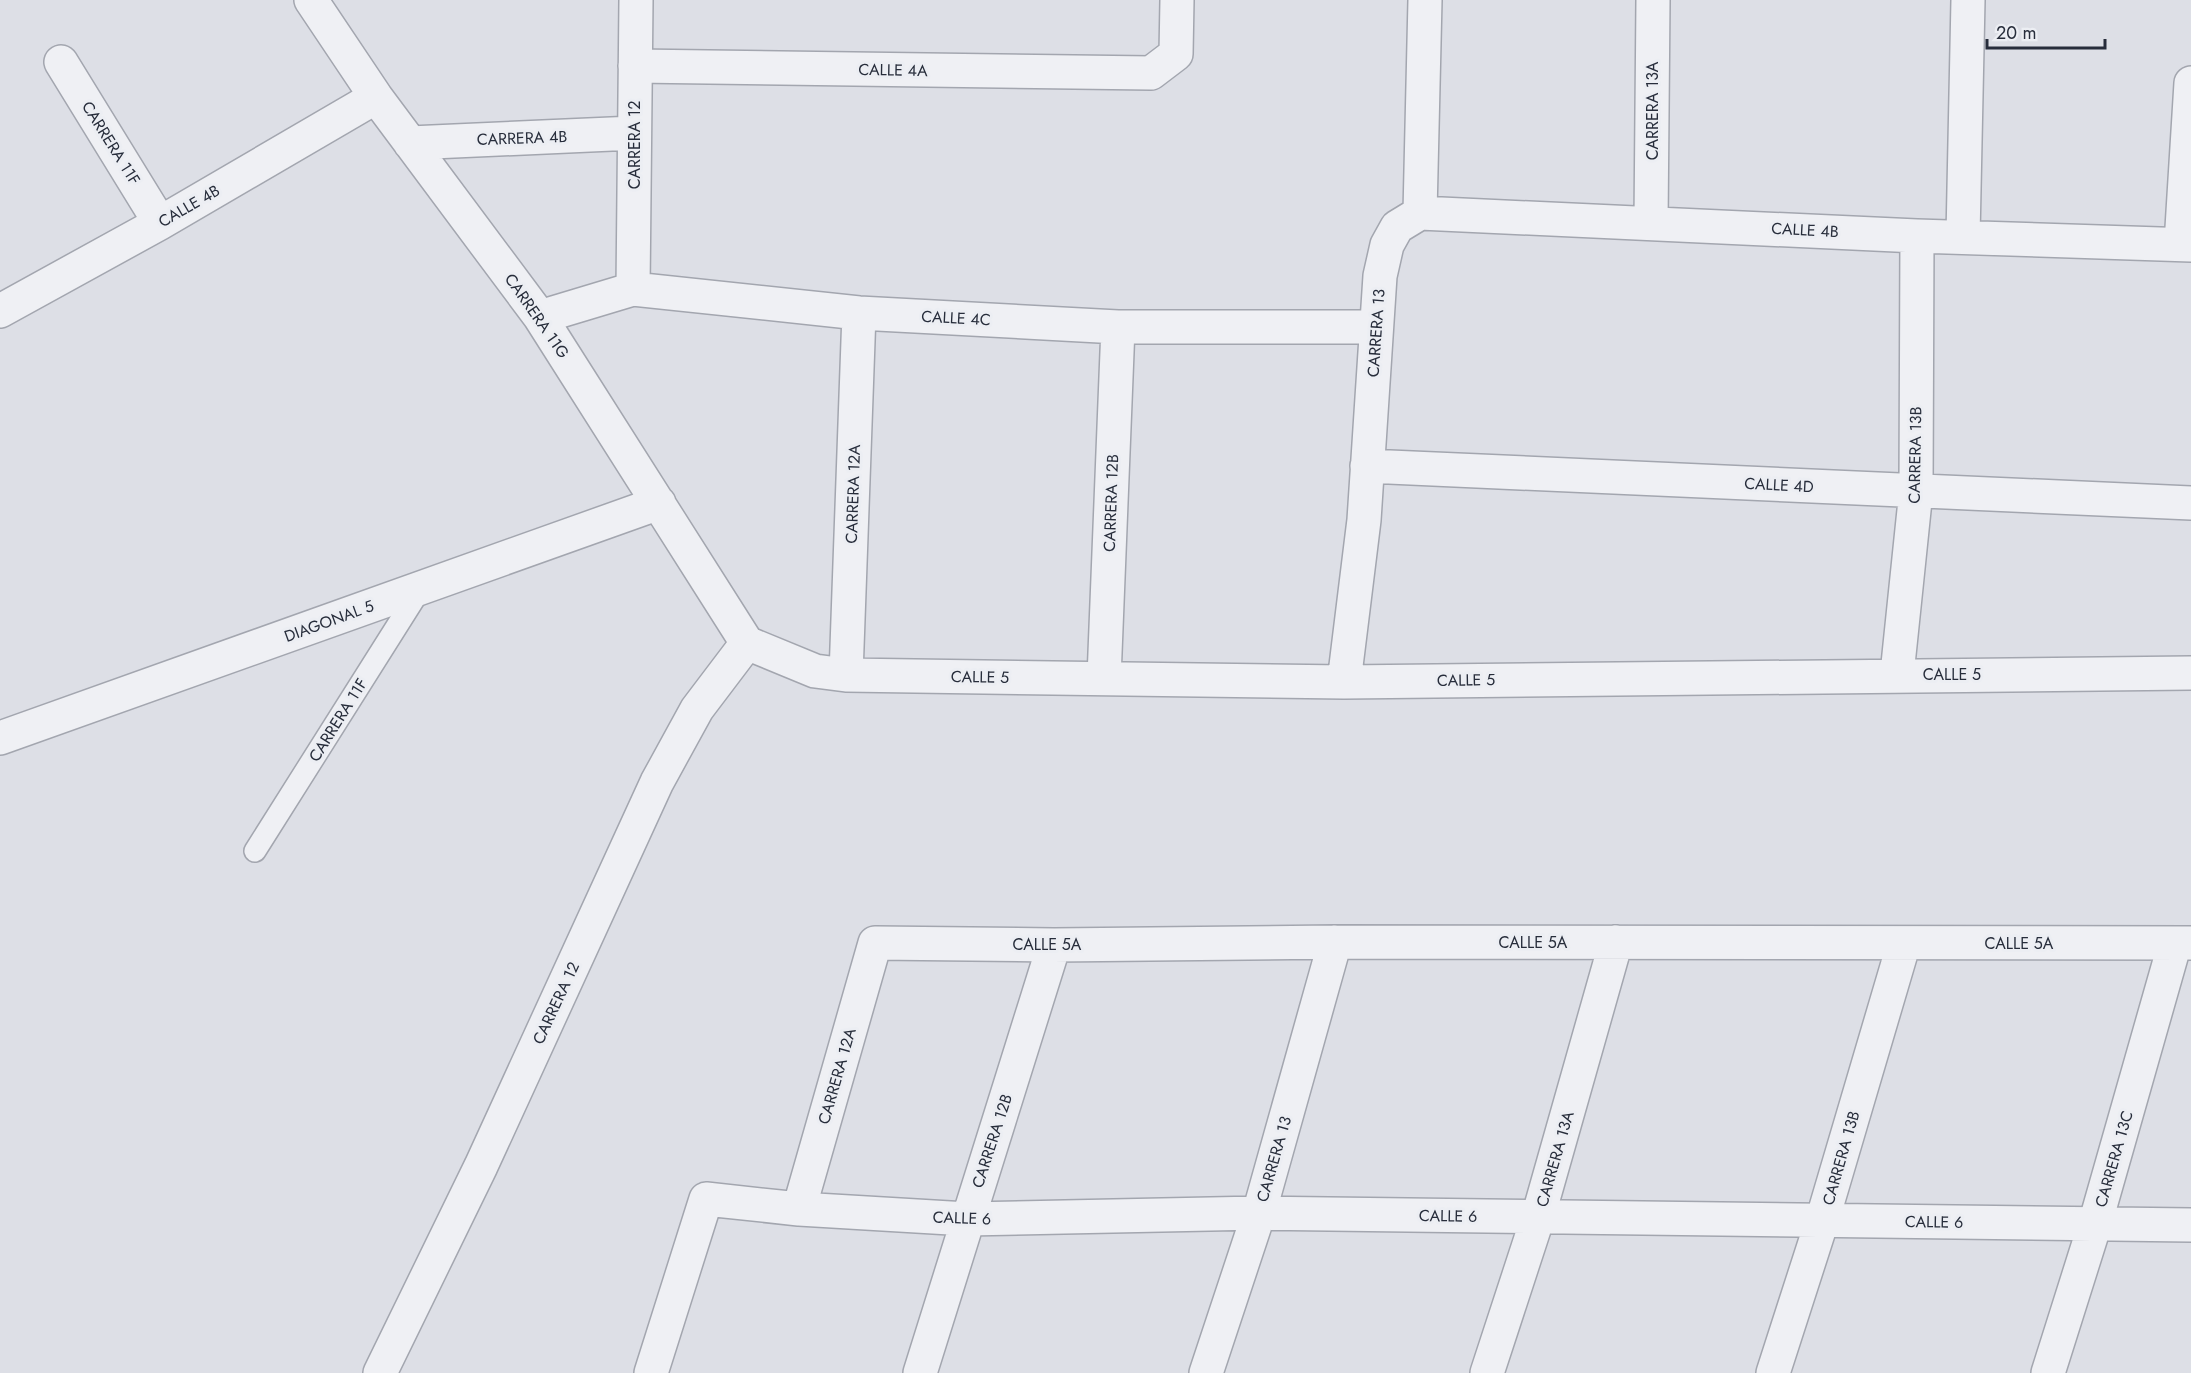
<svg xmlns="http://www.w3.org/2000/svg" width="2191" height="1373" font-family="Jost,sans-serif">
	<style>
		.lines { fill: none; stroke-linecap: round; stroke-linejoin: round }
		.service-casing { stroke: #a3a6af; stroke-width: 24 }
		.minor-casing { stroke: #a3a6af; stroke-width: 36 }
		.service { stroke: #eff0f4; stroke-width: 21 }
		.minor { stroke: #eff0f4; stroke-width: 33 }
		.labels { text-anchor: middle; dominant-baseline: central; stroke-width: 6; stroke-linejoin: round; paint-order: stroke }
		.street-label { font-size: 16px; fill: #272d3b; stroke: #eceef3 }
	</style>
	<rect width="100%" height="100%" fill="#dddfe6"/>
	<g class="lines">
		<g class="service-casing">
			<path id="service" d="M255,851L421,588"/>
		</g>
		<g class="minor-casing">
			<path id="minor" d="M311,0L376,97L540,317L747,643
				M61,62L160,223
				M635,66L1151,73L1176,54L1177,0
				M410,143L634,133
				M1420,213L1917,236L2191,245
				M1651,223L1653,0
				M1963,236L1968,0
				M2181,244L2191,83
				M633,289L636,0
				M0,311L160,223L376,97
				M540,317L633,289L859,313L1118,327H1376
				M1367,466L2191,503
				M747,643L815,671L846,675L1344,682L2191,673
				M1897,674L1916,491L1917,236
				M846,675L859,313
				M1104,678L1118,327
				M1344,682L1364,520L1380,276L1387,245L1397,227L1420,213L1425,0
				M0,738L659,503
				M799,1209L875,943L1054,945L1335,942L2191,943
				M380,1373L481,1166L657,782L697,709L747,643
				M651,1373L706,1199L799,1209L967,1219L1259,1213L2191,1225
				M920,1373L1054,945
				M1206,1373L1259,1213L1335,942
				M1487,1373L1538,1217L1616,942
				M1773,1373L1822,1221L1904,943
				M2048,1373L2095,1224L2175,943"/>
		</g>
		<use href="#service" class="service"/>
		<use href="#minor" class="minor"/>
	</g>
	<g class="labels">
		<g class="street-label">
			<text transform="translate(893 70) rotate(1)">CALLE 4A</text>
			<text transform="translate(1652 111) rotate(-90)">CARRERA 13A</text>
			<text transform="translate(522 138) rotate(-2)">CARRERA 4B</text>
			<text transform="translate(111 143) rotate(58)">CARRERA 11F</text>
			<text transform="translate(634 145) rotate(-90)">CARRERA 12</text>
			<text transform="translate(189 206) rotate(-30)">CALLE 4B</text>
			<text transform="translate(1805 230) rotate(3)">CALLE 4B</text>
			<text transform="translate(537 316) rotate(55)">CARRERA 11G</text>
			<text transform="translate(956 318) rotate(3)">CALLE 4C</text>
			<text transform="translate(1376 333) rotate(-86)">CARRERA 13</text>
			<text transform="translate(1915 455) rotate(-89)">CARRERA 13B</text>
			<text transform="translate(1779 485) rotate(3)">CALLE 4D</text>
			<text transform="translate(853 494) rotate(-88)">CARRERA 12A</text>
			<text transform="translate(1111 503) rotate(-88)">CARRERA 12B</text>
			<text transform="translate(329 621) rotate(-20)">DIAGONAL 5</text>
			<text x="1952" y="674">CALLE 5</text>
			<text transform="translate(980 677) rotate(1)">CALLE 5</text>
			<text transform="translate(1466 680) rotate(-1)">CALLE 5</text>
			<text transform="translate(338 720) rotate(-58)">CARRERA 11F</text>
			<text x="1533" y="942">CALLE 5A</text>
			<text x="2019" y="943">CALLE 5A</text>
			<text x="1047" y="944">CALLE 5A</text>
			<text transform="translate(556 1003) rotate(-65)">CARRERA 12</text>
			<text transform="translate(837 1076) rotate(-74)">CARRERA 12A</text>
			<text transform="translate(992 1141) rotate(-72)">CARRERA 12B</text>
			<text transform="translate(1841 1158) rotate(-74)">CARRERA 13B</text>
			<text transform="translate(1274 1159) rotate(-74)">CARRERA 13</text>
			<text transform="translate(1555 1159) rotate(-74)">CARRERA 13A</text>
			<text transform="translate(2114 1159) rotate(-74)">CARRERA 13C</text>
			<text transform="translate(1448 1216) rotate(1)">CALLE 6</text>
			<text transform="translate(962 1218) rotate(2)">CALLE 6</text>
			<text transform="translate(1934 1222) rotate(1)">CALLE 6</text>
		</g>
	</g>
	<path d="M1987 39v9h118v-9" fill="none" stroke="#272d3b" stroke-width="3"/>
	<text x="1996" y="39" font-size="18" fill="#272d3b" stroke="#eceef3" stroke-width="4.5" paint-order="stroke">20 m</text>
</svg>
